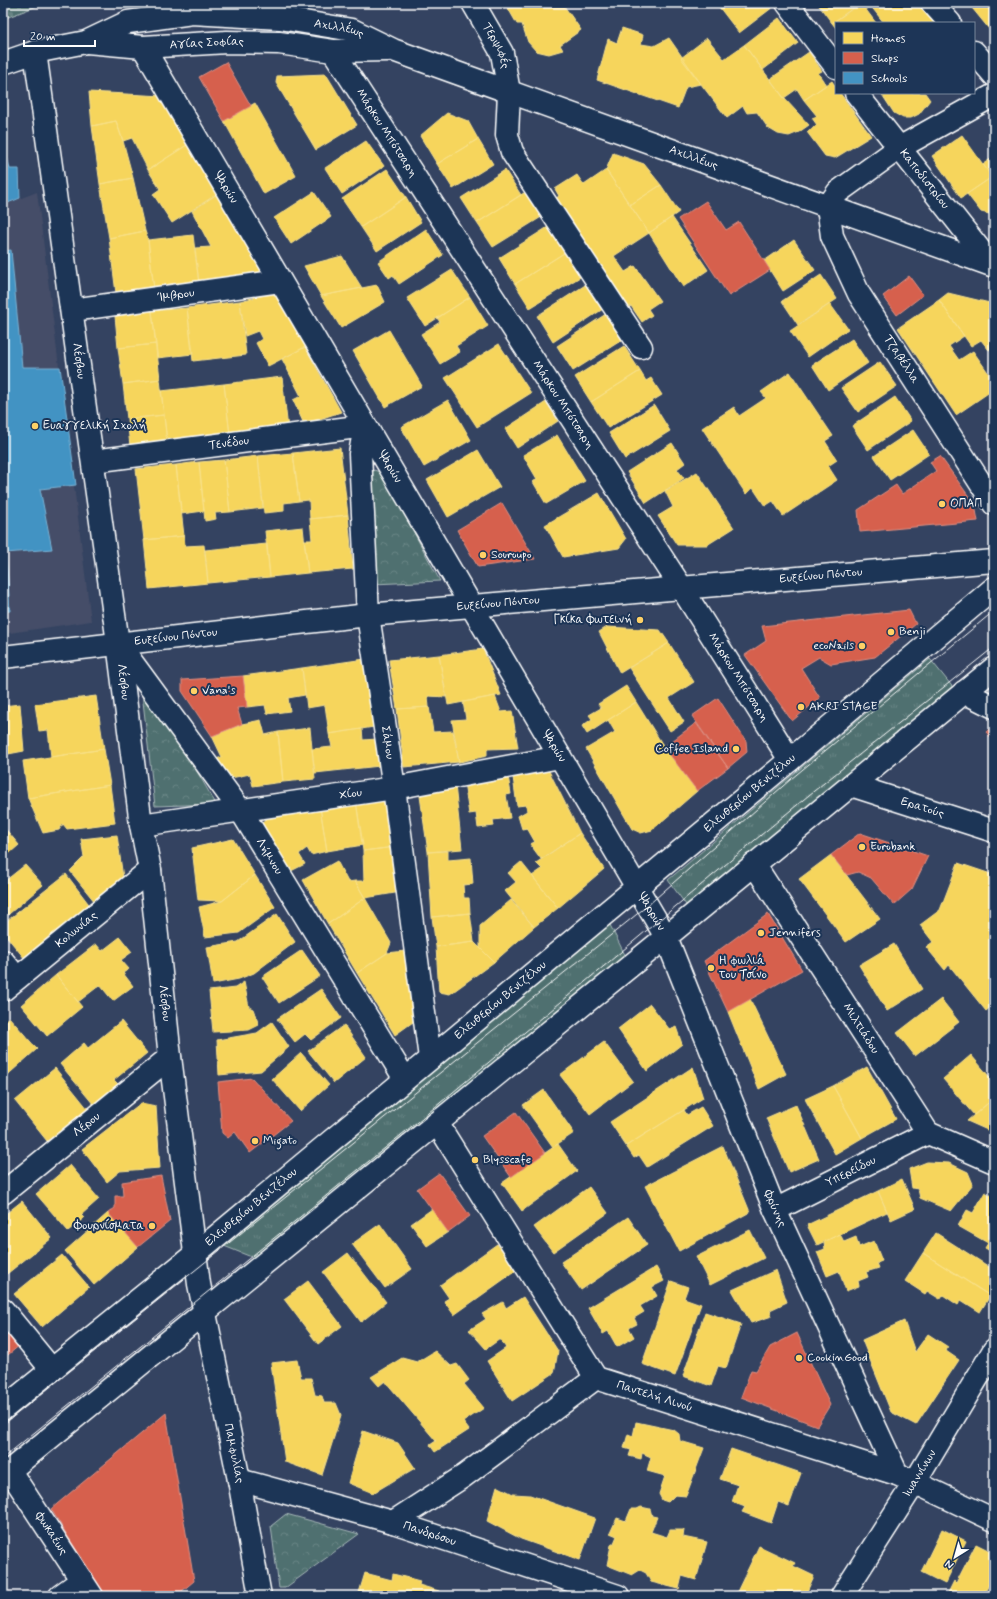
<svg xmlns="http://www.w3.org/2000/svg" width="997" height="1599" font-family="Mynerve,sans-serif">
	<style>
		.built { fill: #444d68 }
		.grass { fill: url(#grass-tufts); stroke: #a7b8b8 }
		.cemetery { fill: url(#cemetery-stones); stroke: #a7b8b8 }
		.park { fill: url(#park-crowns); stroke: #a7b8b8 }
		.homes { fill: #f6d55c; stroke: #f9e28d }
		.shops { fill: #d6604d; stroke: #e29082 }
		.schools { fill: #4393c3; stroke: #7bb3d5 }
		.lines { fill: none; stroke-linecap: round; stroke-linejoin: round }
		.minor-casing { stroke: #fff; stroke-width: 25 }
		.major-casing { stroke: #fff; stroke-width: 25 }
		.minor { stroke: #1d3557; stroke-width: 22 }
		.major { stroke: #1d3557; stroke-width: 22 }
		.tram { stroke: #fff; stroke-width: 1 }
		.poi-dot { fill: #ffd166; stroke: #1d3557; stroke-width: 1.5 }
		.labels { text-anchor: middle; dominant-baseline: central; stroke-width: 4; stroke-linejoin: round; paint-order: stroke }
		.street-label { font-size: 12px; fill: #fff; stroke: #1d3557 }
		.poi-label { font-size: 12px; fill: #fff; stroke: #1d3557; text-anchor: start }
	</style>
	<defs>
		<pattern id="grass-tufts" width="24" height="20" patternUnits="userSpaceOnUse"><rect width="24" height="20" fill="#4f7070"/><path d="M3 7l-1-3M5 7V3M7 7l1-3M15 17l-1-3M17 17v-4M19 17l1-3" fill="none" stroke="#698585"/></pattern>
		<pattern id="cemetery-stones" width="16" height="16" patternUnits="userSpaceOnUse"><rect width="16" height="16" fill="#4f7070"/><path d="M2 7V4a2 2 0 0 1 4 0v3zM10 15v-3a2 2 0 0 1 4 0v3z" fill="#698585"/></pattern>
		<pattern id="park-crowns" width="20" height="18" patternUnits="userSpaceOnUse"><rect width="20" height="18" fill="#4f7070"/><path d="M2 6a3 3 0 1 1 6 0M12 15a3 3 0 1 1 6 0" fill="none" stroke="#698585"/></pattern>
	</defs>
	<rect width="100%" height="100%" fill="#344361"/>
	<filter id="ink" filterUnits="userSpaceOnUse"><feTurbulence type="fractalNoise" baseFrequency=".025" numOctaves="2"/><feDisplacementMap in="SourceGraphic" scale="8" xChannelSelector="R" yChannelSelector="G"/><feConvolveMatrix kernelMatrix="1 2 1 2 8 2 1 2 1" color-interpolation-filters="sRGB"/></filter>
	<g filter="url(#ink)">
		<path class="built" d="M37,192L91,621L3,634V205Z"/>
		<path class="grass" d="M930,659L955,690L689,909L668,880Z
			M608,921L627,959L259,1260L219,1244Z"/>
		<path class="cemetery" d="M3,3H45L3,19Z"/>
		<path class="park" d="M374,470L382,473L440,581L373,584L366,482Z
			M141,684L153,696L216,804L155,806Z
			M286,1514L359,1534L285,1588H279L271,1526Z"/>
		<path class="homes" d="M505,3H562L581,30L560,45L563,50L549,54L536,51L528,42L522,24H517Z
			M716,3H769L773,7L739,33Z
			M817,3H860L832,23Z
			M861,3L876,23H836V28L832,23Z
			M872,3H919L935,23H884L870,5Z
			M968,3H994V35Z
			M779,18L798,43L763,70L744,45Z
			M622,28L643,35L641,44L654,46L669,38L701,84L686,87L678,108L597,80L608,39L617,43Z
			M707,38L724,59L744,45L784,98L809,125L799,132L789,136L778,134L768,128L757,112L747,113L743,106L727,118L681,58Z
			M809,52L822,71L818,73L826,85L804,100L797,89L784,98L770,79Z
			M326,74L357,125L316,150L276,83L277,76Z
			M832,81L836,87V93H840L871,136L835,158L825,156L807,132L817,125L812,118L817,116L804,100Z
			M89,92L163,96L190,143L148,170L132,138L123,141L116,121L92,126Z
			M881,93H925L930,100L919,114L911,118H903L894,113Z
			M255,103L296,176L264,194L224,121Z
			M447,113L468,121L478,139L437,164L420,136Z
			M116,121L123,141L133,178L100,184L92,126Z
			M962,135L992,177L961,198L932,156Z
			M478,139L493,164L453,189L437,164Z
			M366,141L384,166L342,194L325,168Z
			M190,143L220,192L172,223L153,194L160,189L148,170Z
			M613,153L644,164L661,185L630,205L606,170Z
			M994,157V180L983,164Z
			M387,169L406,197L361,227L342,199Z
			M505,170L521,195L477,223L461,198Z
			M606,170L649,233L614,256L625,272L635,266L660,301L648,309L652,315L642,322L631,306L625,310L551,202L559,196L555,189L577,175L584,185Z
			M992,177L994,180V215L981,212L967,194Z
			M133,178L145,231L109,238L100,184Z
			M661,185L679,212L649,233L630,205Z
			M527,191L543,216L493,247L477,223Z
			M220,192L266,272L199,284L195,248L211,247L192,211Z
			M314,192L331,217L291,244L274,218Z
			M406,197L421,222L377,251L361,227Z
			M672,217L708,270L683,287L649,233Z
			M548,227L564,253L515,284L499,258Z
			M426,229L443,255L399,284L393,275L389,278L378,262Z
			M145,231L148,240L154,289L116,293L109,238Z
			M193,235L199,284L154,289L148,240Z
			M794,240L815,270L783,291L764,261Z
			M564,253L580,277L530,308L515,284Z
			M342,256L362,288L321,296L304,266Z
			M452,270L470,297L425,326L407,298Z
			M821,275L837,299L798,325L782,301Z
			M590,282L606,307L553,342L537,316Z
			M377,285L385,302L341,328L321,296Z
			M278,292L305,347L268,366L256,343L262,339L258,331L245,336L240,301Z
			M948,293L994,304V347L989,350L981,340L971,346L964,336L939,300Z
			M470,297L488,326L456,346L460,352L440,364L421,334L440,322L437,318Z
			M939,300L964,336L949,346L959,360L973,351L994,381V389L956,415L898,328Z
			M240,301L246,355L193,361L187,308Z
			M830,304L848,329L808,357L790,331Z
			M187,308L193,354L157,358L152,311Z
			M152,311L156,344L118,348L115,316Z
			M606,314L622,340L573,371L557,346Z
			M389,330L422,386L385,407L353,351Z
			M852,339L868,363L828,390L812,365Z
			M156,344L160,379L123,384L118,348Z
			M499,344L531,393L477,427L445,378Z
			M624,346L640,371L591,402L575,377Z
			M305,347L341,412L304,424L293,400L301,396L282,359Z
			M880,362L897,386L858,412L841,388Z
			M640,371L646,381L651,378L662,395L608,428L591,402Z
			M790,372L833,436L825,441L837,460L828,466L837,480L783,516L773,501L765,506L753,488L746,494L702,428L734,407L739,416L766,398L761,392Z
			M282,377L288,429L230,435L224,384Z
			M160,379L164,415L127,419L123,384Z
			M224,384L230,435L167,442L161,391Z
			M895,397L911,421L868,450L852,426Z
			M448,400L471,440L424,467L401,427Z
			M546,402L558,421L517,448L505,429Z
			M654,405L670,431L625,459L609,433Z
			M164,415L167,442L130,446L127,419Z
			M913,430L929,454L890,480L874,456Z
			M557,435L585,481L546,504L533,482L537,479L523,455Z
			M672,443L685,463L677,469L684,478L646,503L627,472Z
			M340,448L348,515L310,519L309,500L299,501L293,453Z
			M478,450L500,487L448,517L427,480Z
			M293,453L299,501L284,503V511L264,513L258,456Z
			M258,456L263,508L230,512L224,460Z
			M224,460L230,512L215,513L216,519L205,521L199,462Z
			M199,462L204,511L181,514L176,465Z
			M176,465L184,536L144,540L136,469Z
			M697,472L734,528L707,545H677L658,516L673,507L665,491Z
			M599,493L626,539L619,548L563,557L545,525Z
			M348,515L353,569L308,573L304,540H312L310,519Z
			M303,527L308,573L270,577L265,531Z
			M184,536L185,546L204,545L208,583L149,589L144,540Z
			M267,544L270,577L208,583L205,550Z
			M607,627L660,630L669,643L620,673L599,632Z
			M669,643L694,682L669,698L684,722L670,731L629,668Z
			M483,649L501,695L448,705L439,655Z
			M439,655L446,697L428,696L429,707L397,709L389,660Z
			M365,659L374,727L329,734L325,705L307,708L302,668Z
			M302,668L305,695L288,698L290,711L267,714L265,705L247,707L243,676Z
			M626,686L636,702L587,734L582,726L592,719L589,715L601,708L598,704Z
			M96,696L104,749L51,757L48,730L39,731L35,704Z
			M495,696L501,712L512,711L518,748L487,749V756L459,762L452,720L466,719L463,702Z
			M636,702L664,747L697,791L652,830L641,833L632,829L586,749L615,732L608,720Z
			M20,704L24,751L3,755V706Z
			M429,707L433,732L453,731L459,762L404,767L397,709Z
			M261,720L265,735L278,732L283,782L253,786L250,774L231,778L216,759L222,757L212,736L242,724Z
			M310,728L315,779L283,782L278,732Z
			M362,729L363,740L377,739L380,766L315,773L312,749L332,747L329,734Z
			M104,749L110,785L28,798L23,761Z
			M548,769L580,833L541,859L530,844L535,842L527,828L522,829L518,816L527,811L526,805L517,806L513,777Z
			M508,776L511,794L506,795L510,818L493,820L494,826L478,828L476,813L469,814L464,782Z
			M110,785L115,823L67,829L63,824L59,830L43,833L28,798Z
			M455,785L462,849L428,852L419,789Z
			M388,796L395,847L363,851L356,801Z
			M356,801L363,845L327,851L320,807Z
			M320,807L327,851L311,855L307,848L299,854L305,864L287,873L261,824L267,817Z
			M3,826L19,845L3,859Z
			M580,833L604,869L558,908L532,876L542,869L536,863Z
			M117,835L123,878L95,902L70,871L84,857L81,839Z
			M233,839L255,875L222,901L198,900L192,848Z
			M395,847L401,892L365,898L355,881H364L363,851Z
			M448,851V860L471,858L473,884L463,885L464,898H469L470,913L432,917L428,852Z
			M831,855L880,919L846,942L799,879Z
			M337,861L348,882L355,881L365,898L328,924L303,880Z
			M521,862L558,908L534,927L505,891L516,882L508,873Z
			M958,863L994,875V1004L986,1011L949,965L945,970L926,947L933,942L920,925L940,910Z
			M25,865L43,885L3,919V878L5,881Z
			M66,874L91,907L25,959L3,932V924Z
			M255,875L275,907L239,933L205,937L199,907L222,901Z
			M365,898L391,943L387,953L357,973L328,924Z
			M511,900L534,927L494,962L480,948V926Z
			M470,913L474,942L436,947L432,917Z
			M277,914L295,942L254,973L239,979L213,984L207,947L238,942Z
			M120,937L132,952L121,960L129,969L123,973L133,986L113,1001L100,985L78,1002L56,975L96,944L102,951Z
			M474,942L494,962L450,994L439,992L436,947Z
			M894,944L922,989L887,1011L859,965Z
			M302,950L320,976L279,1003L262,977Z
			M405,951L413,1022L395,1035L357,973L387,953Z
			M56,975L82,1007L47,1036L21,1005Z
			M244,982L249,1007L253,1009L259,1025L249,1030L213,1032L209,991L235,988Z
			M321,989L341,1018L311,1040L305,1034L295,1042L277,1019Z
			M750,999L786,1074L759,1089L728,1012Z
			M941,999L959,1022L915,1056L897,1033Z
			M650,1004L670,1030L676,1027L682,1044L647,1071L618,1029Z
			M9,1017L37,1049L3,1079V1022Z
			M121,1021L147,1053L114,1080L118,1084L94,1105L60,1064L84,1043L88,1048Z
			M272,1022L289,1047L261,1071L219,1075L217,1040L257,1033Z
			M344,1025L366,1057L334,1083L308,1051Z
			M604,1042L633,1081L590,1114L560,1075Z
			M301,1053L329,1085L300,1111L272,1079Z
			M971,1055L994,1082V1098L974,1115L943,1079Z
			M693,1067L703,1098L626,1146L610,1122Z
			M867,1067L896,1119L862,1138L833,1086Z
			M55,1068L88,1109L47,1141L15,1101Z
			M833,1086L862,1138L835,1154L805,1099Z
			M544,1090L574,1133L553,1147L523,1105Z
			M994,1098V1133L967,1121L974,1115Z
			M141,1103L156,1106L160,1168L120,1171L107,1182L82,1149Z
			M796,1105L819,1159L789,1172L766,1118Z
			M701,1107L713,1126L647,1167L639,1155L634,1158L626,1146L684,1110L687,1115Z
			M558,1144L577,1171L522,1211L502,1183Z
			M723,1146L750,1212L679,1251L645,1186Z
			M927,1162L949,1163L968,1172L973,1184L951,1211L920,1198L918,1189L912,1188L909,1169Z
			M70,1165L99,1199L81,1215L84,1218L68,1231L36,1194Z
			M902,1179L915,1209L891,1220L878,1191Z
			M589,1187L608,1213L553,1252L534,1227Z
			M878,1191L887,1212L817,1245L807,1225Z
			M985,1192L994,1197V1253L985,1248L988,1243L958,1226L967,1210L973,1213Z
			M22,1201L52,1238L3,1277V1216Z
			M432,1209L448,1232L427,1246L411,1224Z
			M108,1213L138,1247L94,1285L65,1251Z
			M628,1217L647,1245L581,1290L561,1262Z
			M380,1224L412,1269L385,1288L352,1244Z
			M750,1230L764,1258L710,1285L696,1257Z
			M936,1233L994,1270V1289L990,1296L923,1253Z
			M840,1234L844,1242L856,1237L859,1247L874,1241L882,1261L877,1263L879,1268L866,1272L868,1277L858,1281L859,1286L846,1291L839,1271L827,1276L817,1252L825,1249L824,1242Z
			M497,1244L517,1270L454,1315L444,1301L449,1298L440,1285Z
			M348,1253L386,1302L361,1322L323,1272Z
			M923,1253L990,1296L980,1312L961,1300L958,1305L943,1295L940,1299L927,1291L925,1294L905,1281Z
			M62,1255L89,1287L42,1327L14,1294Z
			M656,1267L664,1281L652,1287L657,1296L640,1306L644,1312L634,1318L637,1324L629,1328L634,1337L617,1347L608,1331L603,1334L588,1308Z
			M776,1270L787,1302L770,1310L772,1316L751,1323L732,1290Z
			M308,1281L342,1326L318,1344L284,1299Z
			M671,1281L688,1287L684,1298L701,1304L675,1376L642,1364Z
			M523,1297L558,1351L554,1373L512,1401L487,1361L506,1348L500,1339L486,1349L469,1330L486,1319L482,1314L503,1302L506,1308Z
			M705,1312L741,1324L726,1368L718,1366L711,1386L683,1376Z
			M904,1321L915,1352L928,1334L948,1347L946,1351L959,1360L916,1425L891,1412L862,1340Z
			M435,1351L451,1366L457,1364L469,1380L464,1384L484,1408L463,1422L469,1430L435,1452L430,1445L436,1441L385,1381L379,1386L371,1377L402,1358L417,1362Z
			M297,1360L301,1378H311L315,1395L322,1396L324,1403H336L341,1415L322,1475L285,1462L271,1363Z
			M636,1422L674,1430L679,1434L680,1441L704,1448L686,1496L675,1495L668,1502L662,1500L659,1494L665,1476L647,1471L651,1457L642,1453L641,1459L629,1456L631,1450L624,1448L628,1434L633,1436Z
			M363,1431L398,1443L415,1468L373,1493L348,1483Z
			M731,1449L801,1473L789,1506L778,1502L771,1523L742,1512L745,1507L732,1502L738,1485L720,1479Z
			M497,1486L513,1494L530,1495L595,1518L580,1560L521,1539L487,1521Z
			M641,1507L650,1509L652,1516L657,1517L651,1532L667,1537L670,1530H684L683,1537L707,1542L696,1580L682,1576L679,1589L651,1582L646,1573L640,1570L632,1575L607,1565L611,1545L614,1543L617,1536L610,1533L617,1518L626,1521L631,1509H637Z
			M942,1529L966,1541L945,1584L921,1572Z
			M976,1544L994,1553V1575L983,1596H949L947,1595L954,1581L956,1583Z
			M759,1546L795,1563L793,1566L814,1576L805,1596H735Z
			M365,1573L392,1580L393,1574L420,1581L419,1585L439,1591L438,1596H358Z"/>
		<path class="shops" d="M226,62L251,106L224,121L199,77Z
			M706,201L726,230L739,222L770,270L729,296L678,219Z
			M909,276L923,295L897,315L883,296Z
			M940,456L975,505L978,521L860,532L858,510L896,485L902,494L936,471L930,462Z
			M502,503L535,559L478,567L457,530Z
			M909,610L916,624L875,657L831,664L819,657L801,668L820,698L792,721L745,655L766,641L762,626Z
			M243,676L247,707L237,708L242,724L212,736L182,691V680Z
			M718,698L746,741L747,752L728,768L692,716Z
			M696,723L728,768L697,791L664,747Z
			M994,725V741L986,732Z
			M860,833L928,856L912,889L894,905L871,878L858,872L847,875L831,855Z
			M768,914L802,970L728,1012L704,961Z
			M252,1078L291,1121L250,1153L235,1132L228,1138L222,1133L218,1082Z
			M516,1112L545,1153L511,1177L482,1136Z
			M439,1173L470,1216L448,1232L417,1189Z
			M161,1176L170,1221L138,1247L108,1213L115,1208V1196H123L122,1182Z
			M3,1323L20,1345L3,1359Z
			M797,1333L830,1405L817,1426L741,1397L751,1370L756,1371L770,1347Z
			M166,1413L194,1581L176,1596H105L51,1509Z"/>
		<path class="schools" d="M3,139L10,169H19L20,198L3,205Z
			M11,250L22,367H60L76,485L40,489L52,549L6,553L10,611L3,612V251Z"/>
		<g class="lines">
			<g class="minor-casing">
				<g id="minor">
					<path id="s1" d="M473,3L502,53L509,92L507,135L512,152L641,347"/>
					<path d="M787,3L836,67"/>
					<path d="M932,3L950,23"/>
					<path id="s2" d="M87,42L143,47L227,42L279,43L333,51L388,50"/>
					<path id="s3" d="M143,47L666,937L775,1210L897,1474"/>
					<path id="s4" d="M333,51L681,587L790,760"/>
					<path id="s5" d="M35,52L118,643L141,825L150,870L170,1057L199,1284L239,1480L260,1596"/>
					<path d="M974,52L994,75"/>
					<path id="s6" d="M3,63L35,52L86,42L128,22L192,13L280,18L352,30L393,50L994,266"/>
					<path id="s7" d="M856,93L992,265"/>
					<path id="s8" d="M828,206L832,236L859,294L994,504"/>
					<path d="M828,206L838,192L899,148L994,95"/>
					<path id="s9" d="M72,310L280,281"/>
					<path id="s10" d="M93,461L365,426L360,454L368,615L394,788L430,1058"/>
					<path id="s11" d="M120,646L241,811L405,1079"/>
					<path id="s12" d="M3,657L368,615L994,561"/>
					<path d="M964,692L994,707"/>
					<path id="s13" d="M851,785L994,831"/>
					<path id="s14" d="M141,825L394,788L560,757"/>
					<path id="s15" d="M754,864L928,1133L994,1162"/>
					<path d="M3,961L17,978"/>
					<path id="s16" d="M3,990L150,870"/>
					<path id="s17" d="M437,1123L596,1378L897,1474L994,1520"/>
					<path id="s18" d="M3,1193L170,1057"/>
					<path id="s19" d="M775,1210L928,1133"/>
					<path d="M3,1310L52,1370"/>
					<path id="s20" d="M10,1471L92,1596"/>
					<path id="s21" d="M239,1480L393,1522L618,1596"/>
					<path d="M393,1522L464,1476L596,1378"/>
					<path d="M60,1596L82,1580"/>
					<path id="s22" d="M842,1596L915,1482L994,1350"/>
				</g>
			</g>
			<g class="major-casing">
				<g id="major">
					<path id="s23" d="M3,1409L195,1254L790,760L994,588"/>
					<path d="M3,1476L666,937L994,668"/>
				</g>
			</g>
			<use href="#minor" class="minor"/>
			<use href="#major" class="major"/>
			<path class="tram" d="M3,1425L647,906L791,779L994,611
				M3,1458L422,1118L809,795L994,647"/>
		</g>
	</g>
	<g class="poi-dot">
		<circle cx="35" cy="426" r="4"/>
		<circle cx="942" cy="504" r="4"/>
		<circle cx="483" cy="555" r="4"/>
		<circle cx="640" cy="620" r="4"/>
		<circle cx="891" cy="632" r="4"/>
		<circle cx="862" cy="646" r="4"/>
		<circle cx="194" cy="691" r="4"/>
		<circle cx="801" cy="707" r="4"/>
		<circle cx="736" cy="749" r="4"/>
		<circle cx="862" cy="847" r="4"/>
		<circle cx="761" cy="933" r="4"/>
		<circle cx="711" cy="968" r="4"/>
		<circle cx="255" cy="1141" r="4"/>
		<circle cx="475" cy="1160" r="4"/>
		<circle cx="152" cy="1226" r="4"/>
		<circle cx="799" cy="1358" r="4"/>
	</g>
	<g class="labels">
		<g class="street-label">
			<text stroke="none"><textPath href="#s6" startOffset="345">Αχιλλέως</textPath></text>
			<text stroke="none"><textPath href="#s2" startOffset="120">Αγίας Σοφίας</textPath></text>
			<text stroke="none"><textPath href="#s1" startOffset="49">Τερψιφές</textPath></text>
			<text stroke="none"><textPath href="#s4" startOffset="98">Μάρκου Μπότσαρη</textPath></text>
			<text stroke="none"><textPath href="#s6" startOffset="723">Αχιλλέως</textPath></text>
			<text stroke="none"><textPath href="#s7" startOffset="110">Καποδιστρίου</textPath></text>
			<text stroke="none"><textPath href="#s3" startOffset="163">Ψαρών</textPath></text>
			<text stroke="none"><textPath href="#s9" startOffset="105">Ίμβρου</textPath></text>
			<text stroke="none"><textPath href="#s8" startOffset="172">Τζαβέλλα</textPath></text>
			<text stroke="none"><textPath href="#s5" startOffset="312">Λέσβου</textPath></text>
			<text stroke="none"><textPath href="#s4" startOffset="422">Μάρκου Μπότσαρη</textPath></text>
			<text stroke="none"><textPath href="#s10" startOffset="137">Τενέδου</textPath></text>
			<text stroke="none"><textPath href="#s3" startOffset="487">Ψαρών</textPath></text>
			<text stroke="none"><textPath href="#s12" startOffset="822">Ευξείνου Πόντου</textPath></text>
			<text stroke="none"><textPath href="#s12" startOffset="498">Ευξείνου Πόντου</textPath></text>
			<text stroke="none"><textPath href="#s12" startOffset="174">Ευξείνου Πόντου</textPath></text>
			<text stroke="none"><textPath href="#s4" startOffset="746">Μάρκου Μπότσαρη</textPath></text>
			<text stroke="none"><textPath href="#s5" startOffset="636">Λέσβου</textPath></text>
			<text stroke="none"><textPath href="#s10" startOffset="593">Σάμου</textPath></text>
			<text stroke="none"><textPath href="#s3" startOffset="811">Ψαρών</textPath></text>
			<text stroke="none"><textPath href="#s14" startOffset="212">Χίου</textPath></text>
			<text stroke="none"><textPath href="#s23" startOffset="968">Ελευθερίου Βενιζέλου</textPath></text>
			<text stroke="none"><textPath href="#s13" startOffset="75">Ερατούς</textPath></text>
			<text stroke="none"><textPath href="#s11" startOffset="258">Λήμνου</textPath></text>
			<text stroke="none"><textPath href="#s3" startOffset="1003">Ψαρρών</textPath></text>
			<text stroke="none"><textPath href="#s16" startOffset="95">Κολωνίας</textPath></text>
			<text stroke="none"><textPath href="#s23" startOffset="644">Ελευθερίου Βενιζέλου</textPath></text>
			<text stroke="none"><textPath href="#s5" startOffset="960">Λέσβου</textPath></text>
			<text stroke="none"><textPath href="#s15" startOffset="196">Μιλτιάδου</textPath></text>
			<text stroke="none"><textPath href="#s18" startOffset="108">Λέρου</textPath></text>
			<text stroke="none"><textPath href="#s19" startOffset="85">Υπερείδου</textPath></text>
			<text stroke="none"><textPath href="#s23" startOffset="320">Ελευθερίου Βενιζέλου</textPath></text>
			<text stroke="none"><textPath href="#s3" startOffset="1325">Φρύνης</textPath></text>
			<text stroke="none"><textPath href="#s17" startOffset="362">Παντελή Λινού</textPath></text>
			<text stroke="none"><textPath href="#s5" startOffset="1416">Παμφυλίας</textPath></text>
			<text stroke="none"><textPath href="#s22" startOffset="145">Ιωαννίνων</textPath></text>
			<text stroke="none"><textPath href="#s20" startOffset="75">Φωκαέως</textPath></text>
			<text stroke="none"><textPath href="#s21" startOffset="198">Πανδρόσου</textPath></text>
		</g>
		<g class="poi-label">
			<text x="43" y="426">Ευαγγελική Σχολή</text>
			<text x="950" y="504">ΟΠΑΠ</text>
			<text x="491" y="555">Souroupo</text>
			<text x="632" y="620" text-anchor="end">Γκίκα Φωτεινή</text>
			<text x="899" y="632">Benji</text>
			<text x="854" y="646" text-anchor="end">ecoNails</text>
			<text x="202" y="691">Vana's</text>
			<text x="809" y="707">AKRI STAGE</text>
			<text x="728" y="749" text-anchor="end">Coffee Island</text>
			<text x="870" y="847">Eurobank</text>
			<text x="769" y="933">Jennifers</text>
			<text x="719" y="961">Η φωλιά<tspan x="719" dy="14">του Τσίνο</tspan></text>
			<text x="263" y="1141">Migato</text>
			<text x="483" y="1160">Blysscafe</text>
			<text x="144" y="1226" text-anchor="end">Φουρνίσματα</text>
			<text x="807" y="1358">CookinGood</text>
		</g>
	</g>
	<rect width="997" height="1599" fill="none" stroke="#1d3557" stroke-width="16"/>
	<rect x="8" y="8" width="981" height="1583" fill="none" stroke="#fff" stroke-width="1.5" filter="url(#ink)"/>
	<rect x="835" y="22" width="140" height="72" fill="#1d3557" stroke="#77869a"/>
	<rect x="843" y="32" width="20" height="12" fill="#f6d55c" stroke="#77869a"/>
	<text x="871" y="42" font-size="12" fill="#ffffff">Homes</text>
	<rect x="843" y="52" width="20" height="12" fill="#d6604d" stroke="#77869a"/>
	<text x="871" y="62" font-size="12" fill="#ffffff">Shops</text>
	<rect x="843" y="72" width="20" height="12" fill="#4393c3" stroke="#77869a"/>
	<text x="871" y="82" font-size="12" fill="#ffffff">Schools</text>
	<g transform="translate(955 1557) rotate(217)" stroke="#1d3557" stroke-width="3" paint-order="stroke">
	<path d="M0-3L7 15L0 10L-7 15Z" fill="#ffffff"/>
	<text y="-6" font-size="11" font-weight="bold" text-anchor="middle" fill="#ffffff">N</text>
	</g>
	<path d="M24 40v6h71v-6" fill="none" stroke="#ffffff" stroke-width="2"/>
	<text x="30" y="40" font-size="12" fill="#ffffff" stroke="#1d3557" stroke-width="3" paint-order="stroke">20 m</text>
</svg>
